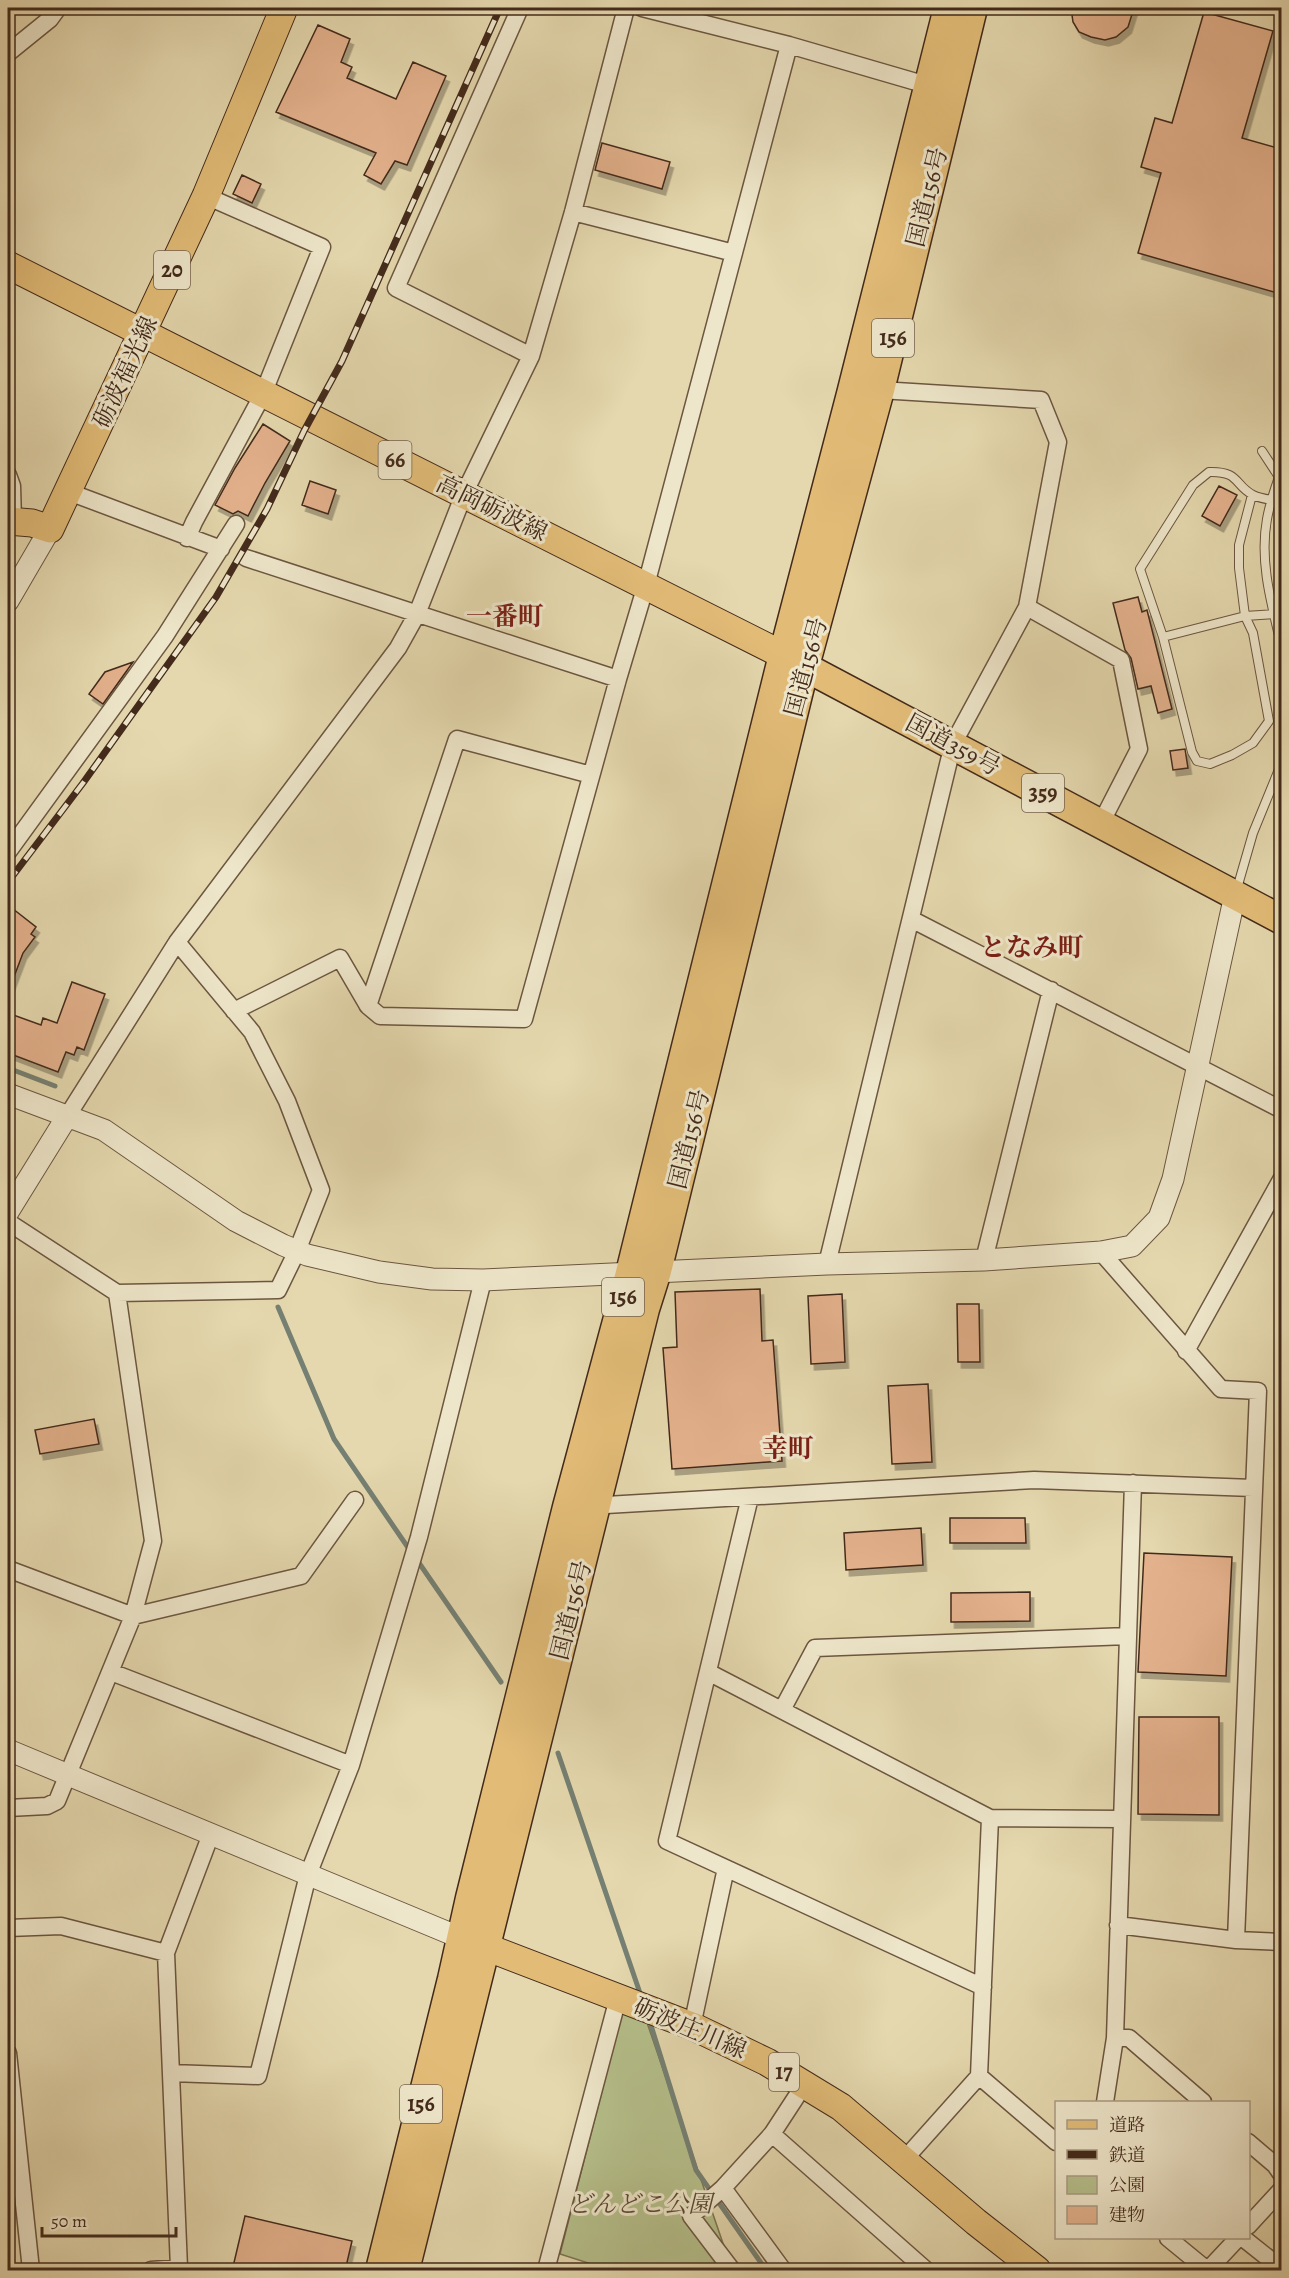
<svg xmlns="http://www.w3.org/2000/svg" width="1289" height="2278" font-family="Alegreya,'Noto Serif JP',serif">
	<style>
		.green { fill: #b5bf8a; stroke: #7c7452; stroke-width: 1.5 }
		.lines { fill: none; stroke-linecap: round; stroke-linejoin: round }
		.stream { stroke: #758073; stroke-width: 5 }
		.building { fill: #e3b18c; stroke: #432a1b; stroke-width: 1.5; filter: url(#shadow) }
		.service-casing { stroke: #6c5640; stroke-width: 10 }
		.minor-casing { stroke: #6c5640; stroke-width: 19 }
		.tertiary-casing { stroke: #6c5640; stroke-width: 23 }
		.primary-casing { stroke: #432a1b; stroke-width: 29 }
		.trunk-casing { stroke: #432a1b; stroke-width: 31 }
		.service { stroke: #eee6ca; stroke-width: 8 }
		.minor { stroke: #eee6ca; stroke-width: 16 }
		.tertiary { stroke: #eee6ca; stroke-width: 21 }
		.primary { stroke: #e2bc77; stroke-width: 27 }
		.trunk { stroke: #e2bc77; stroke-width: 28 }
		.rail-casing { stroke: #432a1b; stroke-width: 7 }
		.rail { stroke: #eee6ca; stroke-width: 4.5; stroke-dasharray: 14; stroke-linecap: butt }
		.labels { text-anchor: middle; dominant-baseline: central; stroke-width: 6; stroke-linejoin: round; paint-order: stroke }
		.shield { fill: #eee6ca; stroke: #766250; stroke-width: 1.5 }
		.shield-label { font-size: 22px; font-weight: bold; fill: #432a1b }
		.street-label { font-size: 24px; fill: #432a1b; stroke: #eee6ca }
		.park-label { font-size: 24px; font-style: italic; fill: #5a4831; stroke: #eee6ca }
		.neighbourhood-label { font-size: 26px; font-weight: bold; fill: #7a1f14; stroke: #eee6ca }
	</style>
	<defs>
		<filter id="shadow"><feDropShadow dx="3.5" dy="6" stdDeviation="0" flood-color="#0004"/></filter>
	</defs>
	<rect width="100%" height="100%" fill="#e5d8ae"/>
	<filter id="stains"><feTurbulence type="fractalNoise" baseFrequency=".00333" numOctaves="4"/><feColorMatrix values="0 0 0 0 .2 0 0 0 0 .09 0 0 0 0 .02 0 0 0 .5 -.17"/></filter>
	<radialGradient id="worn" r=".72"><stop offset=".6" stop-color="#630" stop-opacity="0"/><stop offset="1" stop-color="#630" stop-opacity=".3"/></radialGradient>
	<path class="green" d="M643,2011L727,2255L718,2270H610L560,2254L622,2013Z"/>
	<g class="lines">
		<path class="stream" d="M8,1068L55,1086
			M278,1307L334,1439L411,1552
			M417,1560L501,1682
			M558,1753L641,1996
			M649,2019L696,2170L766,2270"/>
	</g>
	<path class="building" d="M1071,8H1134L1128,27L1116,37L1105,40L1091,37L1079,32L1073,22Z
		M1204,12L1273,31L1242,138L1281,149V294L1138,253L1161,173L1141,167L1155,118L1172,123Z
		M318,25L350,39L341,62L352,67L347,78L396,99L413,62L446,76L407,165L395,161L381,184L364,175L376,153L276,112Z
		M602,143L670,162L662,189L595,170Z
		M242,175L261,184L252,203L233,194Z
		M263,424L290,441L265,483L248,516L238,511L233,514L215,505L235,468Z
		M310,481L336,490L328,514L302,505Z
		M1219,486L1237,495L1220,526L1202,516Z
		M1138,597L1142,612L1147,610L1172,709L1158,713L1151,686L1138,689L1131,658L1125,650L1113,603Z
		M133,662L103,704L89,694L105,672Z
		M1185,749L1188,768L1173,770L1170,751Z
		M8,905L36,927L31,934L35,937L23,953L9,990Z
		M72,982L105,994L84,1050L77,1047L74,1055L66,1052L58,1072L8,1053V1013L41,1025L43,1018L57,1023Z
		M760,1289L762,1341L773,1340L782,1461L672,1469L663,1348L677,1347L675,1292Z
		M842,1294L845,1362L811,1364L808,1296Z
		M957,1304H979L980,1362H958Z
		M928,1384L932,1462L892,1464L888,1386Z
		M94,1419L99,1444L40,1454L35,1430Z
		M950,1518H1025L1026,1543H950Z
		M921,1528L923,1565L846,1570L844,1533Z
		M1144,1553L1232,1557L1226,1676L1138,1672Z
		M1030,1592V1621L951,1622V1593Z
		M1139,1717H1219V1815L1138,1814Z
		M245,2216L352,2241L345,2271H232Z"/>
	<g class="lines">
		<g class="service-casing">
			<path id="service" d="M1262,451L1279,477
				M1282,469C1276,485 1270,502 1267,519C1259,562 1272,606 1282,648
				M1252,495L1239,545V568L1245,616L1253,633L1269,721L1253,743L1232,755L1210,764L1197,761L1192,752L1163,637L1140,569L1193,485L1209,472C1240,471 1234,485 1253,495C1259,498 1266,499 1272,500
				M1282,545V546
				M1163,637L1245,616L1274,614
				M1236,892L1253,833L1282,762"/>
		</g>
		<g class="minor-casing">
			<path id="minor" d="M520,8L396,288L531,356
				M642,8L789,45L930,86
				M8,53L50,19L58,8
				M573,212L734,253
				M8,475L12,486L13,520
				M69,492L221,549
				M187,538L194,522L263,394L322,247L206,196
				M246,558L618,679L646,585L789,45
				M1027,607L1121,660L1139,749L1100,825
				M591,775L457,739L368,1006L380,1016L524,1019L618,679
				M8,852L165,636L236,524
				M911,919L1282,1110
				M234,1011L340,958L368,1006
				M68,1115L177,942L398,648L417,614L464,494L531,356L573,212L626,8
				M8,1222L117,1293L153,1541L133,1616L57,1801L47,1806L8,1808
				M1101,1252L1221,1389L1258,1391L1236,1940
				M984,1260L1051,990
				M827,1264L953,744L1027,607L1058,442L1041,400L880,390
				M117,1293L278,1290L297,1251L321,1190L287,1101L252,1032L177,942
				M1186,1351L1282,1178
				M750,1497L667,1841L983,1987
				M589,1506L1034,1480L1253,1488
				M8,1569L133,1616L301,1576L355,1500
				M111,1672L351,1765
				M708,1672L990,1818L1121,1819
				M782,1710L815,1648L1128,1636
				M1118,1925L1236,1940L1282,1942
				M8,1928L61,1926L166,1953
				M692,2026L726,1868
				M1115,2038H1129L1203,2102
				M8,2053L31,2270
				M171,2073L258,2076L308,1875L351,1765L419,1537L483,1280
				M979,2076L1056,2142
				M1105,2102L1115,2038L1133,1483
				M772,2134L926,2270
				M1248,2142L1275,2165L1282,2175
				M903,2161L979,2076L990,1818
				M723,2188L691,2216L732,2270
				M1248,2226L1282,2189
				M1168,2238L1207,2270
				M1243,2238L1282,2269
				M151,2270L179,2268L166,1953L211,1834
				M546,2270L618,1998
				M783,2270L723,2188L772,2134L804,2085
				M1208,2270L1238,2238"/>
		</g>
		<g class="tertiary-casing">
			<path id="tertiary" d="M8,601L50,529
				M8,1094L104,1130L236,1221L283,1245L307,1255L379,1272L432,1279L483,1280L827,1264L984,1260L1101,1252L1132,1246L1159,1218L1173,1179L1235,895
				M8,1212L68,1115
				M8,1750L461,1938"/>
		</g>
		<g class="primary-casing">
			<path id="primary" d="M8,265L783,655
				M8,521L32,523L50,529L206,196L284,8
				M465,1939L692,2026L767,2062L841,2107L976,2222L1037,2270"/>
		</g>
		<g class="trunk-casing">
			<path id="trunk" d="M790,659L1282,920
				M380,2270L452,1979L470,1898L567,1507L630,1273L783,655L851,394L948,8
				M405,2270L645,1309L657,1271L805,666L880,390L973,8"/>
		</g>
		<use href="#service" class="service"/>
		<use href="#minor" class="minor"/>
		<use href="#tertiary" class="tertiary"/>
		<use href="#primary" class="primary"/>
		<use href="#trunk" class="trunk"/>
		<g class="rail-casing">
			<path id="rail" d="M8,882L83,783L216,597L267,509L304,431L342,361L500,8"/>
		</g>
		<use href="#rail" class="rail"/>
	</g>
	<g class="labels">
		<g class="shield">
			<rect x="154" y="251" width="36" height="38" rx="4.5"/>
			<rect x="872" y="319" width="42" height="38" rx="4.5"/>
			<rect x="378.5" y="441" width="33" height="38" rx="4.5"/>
			<rect x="1022" y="774" width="42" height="38" rx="4.5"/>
			<rect x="602" y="1278" width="42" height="38" rx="4.5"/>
			<rect x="769" y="2053" width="30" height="38" rx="4.5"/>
			<rect x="400" y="2085" width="42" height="38" rx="4.5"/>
		</g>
		<g class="shield-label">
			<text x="172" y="270">20</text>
			<text x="893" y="338">156</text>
			<text x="395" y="460">66</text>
			<text x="1043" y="793">359</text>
			<text x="623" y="1297">156</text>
			<text x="784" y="2072">17</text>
			<text x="421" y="2104">156</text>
		</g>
		<g class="street-label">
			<text transform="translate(927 197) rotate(-76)">国道156号</text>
			<text transform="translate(125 372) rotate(-65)">砺波福光線</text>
			<text transform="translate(492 508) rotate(26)">高岡砺波線</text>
			<text transform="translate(806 667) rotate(-75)">国道156号</text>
			<text transform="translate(953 745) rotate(28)">国道359号</text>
			<text transform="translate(689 1139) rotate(-76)">国道156号</text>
			<text transform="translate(571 1610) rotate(-76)">国道156号</text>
			<text transform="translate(690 2028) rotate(23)">砺波庄川線</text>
		</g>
		<g class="park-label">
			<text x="640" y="2204">どんどこ公園</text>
		</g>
		<g class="neighbourhood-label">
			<text x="505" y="616">一番町</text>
			<text x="1032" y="947">となみ町</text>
			<text x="788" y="1448">幸町</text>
		</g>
	</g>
	<rect width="1289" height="2278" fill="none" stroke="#e5d8ae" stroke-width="30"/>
	<rect x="9" y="9" width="1271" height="2260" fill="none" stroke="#432a1b" stroke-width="3"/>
	<rect x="15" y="15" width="1259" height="2248" fill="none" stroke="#432a1b" stroke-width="1.5"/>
	<rect x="1055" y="2101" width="195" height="138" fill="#eee6ca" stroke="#aa9b84" stroke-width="1.5"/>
	<rect x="1067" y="2120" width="30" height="9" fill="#e2bc77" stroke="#aa9b84" stroke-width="1.5"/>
	<text x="1109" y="2131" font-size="18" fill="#432a1b">道路</text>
	<rect x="1067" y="2150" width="30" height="9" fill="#432a1b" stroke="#aa9b84" stroke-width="1.5"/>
	<text x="1109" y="2161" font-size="18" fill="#432a1b">鉄道</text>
	<rect x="1067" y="2176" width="30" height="18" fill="#b5bf8a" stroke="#aa9b84" stroke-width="1.5"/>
	<text x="1109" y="2191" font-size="18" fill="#432a1b">公園</text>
	<rect x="1067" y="2206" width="30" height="18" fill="#e3b18c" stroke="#aa9b84" stroke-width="1.5"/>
	<text x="1109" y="2221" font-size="18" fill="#432a1b">建物</text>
	<path d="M42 2227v9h134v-9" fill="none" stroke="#432a1b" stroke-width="3"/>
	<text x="51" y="2227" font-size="18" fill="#432a1b" stroke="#eee6ca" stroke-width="4.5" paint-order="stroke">50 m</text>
	<rect width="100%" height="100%" filter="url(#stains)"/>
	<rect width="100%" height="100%" fill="url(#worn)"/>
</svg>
